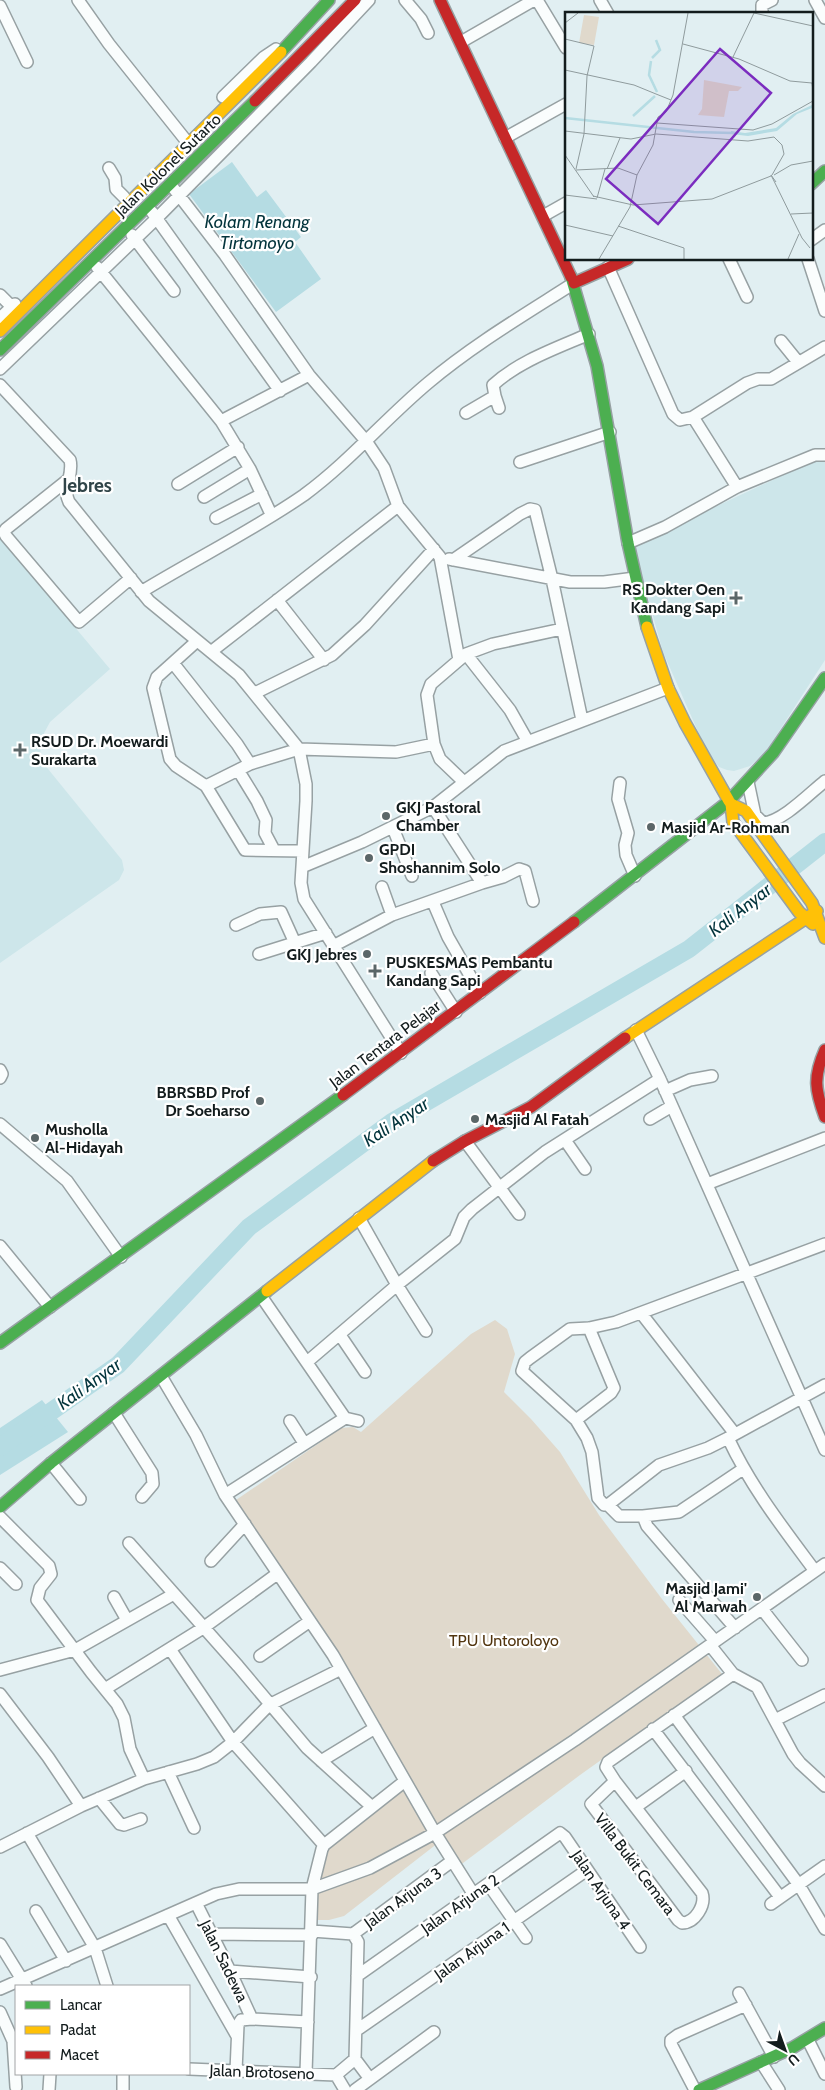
<svg xmlns="http://www.w3.org/2000/svg" width="825" height="2090" font-family="Cabin,sans-serif">
	<style>
		.built { fill: #cde6ea }
		.green { fill: #e0d9cc }
		.water { fill: #b5dce3 }
		.lines { fill: none; stroke-linecap: round; stroke-linejoin: round }
		.river { stroke: #b5dce3; stroke-width: 18 }
		.street-casing { stroke: #97a1a3; stroke-width: 14 }
		.fast-casing { stroke: #97a1a3; stroke-width: 14 }
		.slow-casing { stroke: #97a1a3; stroke-width: 14 }
		.jam-casing { stroke: #97a1a3; stroke-width: 14 }
		.street { stroke: #fafdfd; stroke-width: 11 }
		.fast { stroke: #4caf50; stroke-width: 11 }
		.slow { stroke: #ffc107; stroke-width: 11 }
		.jam { stroke: #c62828; stroke-width: 11 }
		.poi-dot { fill: #5b6668; stroke: #fff; stroke-width: 2 }
		.labels { text-anchor: middle; dominant-baseline: central; stroke-width: 4.5; stroke-linejoin: round; paint-order: stroke }
		.street-label { font-size: 16px; fill: #131c1d; stroke: #fff }
		.poi-label { font-size: 16px; font-weight: bold; fill: #131c1d; stroke: #fff; text-anchor: start }
		.park-label { font-size: 16px; fill: #52350f; stroke: #fff }
		.water-label { font-size: 18px; font-style: italic; fill: #03343c; stroke: #fff }
		.quarter-label { font-size: 19px; font-weight: bold; fill: #314549; stroke: #fff }
		.inset-river { fill: none; stroke: #b5dce3; stroke-width: 2.5 }
		.inset-road { fill: none; stroke: #8f9b9d; stroke-width: 1 }
		.view { fill: #7b2cbf; fill-opacity: 0.15; stroke: #7b2cbf; stroke-width: 2.5 }
		.inset-edge { fill: none; stroke: #131c1d; stroke-width: 2.5 }
	</style>
	<rect width="100%" height="100%" fill="#e1eff2"/>
	<path class="built" d="M818,459H825V660L765,753L750,766L734,771L727,770L719,767L707,752L663,652L633,545Z
		M0,538L110,669L50,722L42,737L40,754L44,764L122,860L124,870L119,880L0,963Z"/>
	<path class="green" d="M495,1320L507,1329L515,1354L504,1392L531,1419L560,1452L599,1515L662,1599L722,1674L580,1775L459,1866L323,1631L236,1500L341,1428L353,1427L361,1432L471,1334Z
		M403,1784L438,1843L344,1916L329,1920H315V1897L325,1847Z"/>
	<path class="water" d="M232,162L257,197L266,190L301,237L295,242L321,279L276,312L189,194Z
		M42,1400L68,1432L0,1475V1428Z"/>
	<g class="lines">
		<path class="river" d="M0,1447L118,1365L249,1227L392,1122L689,949L825,842"/>
		<g class="street-casing">
			<path id="street" d="M78,0L109,44L188,143
				M405,0L421,19L428,33
				M537,0L566,48
				M600,0L608,14
				M815,0L825,18
				M0,6L27,62
				M762,14V5L772,0
				M461,42L534,0
				M223,97L264,57L276,49
				M505,138L566,104
				M109,168L115,178L116,189L124,197
				M171,185L225,255L309,375L366,441L384,468L398,506L440,557L459,660
				M152,212L280,391
				M543,216L566,203
				M132,235L174,291
				M811,240L825,230
				M729,259L747,297
				M808,259L825,311
				M97,267L221,421L250,469L270,512
				M608,267L673,414L680,420L693,417L747,383L758,379H771L825,347
				M0,295L12,307
				M0,318L15,304
				M781,341L798,362
				M0,369L157,218L311,62L369,0
				M0,385L70,460C74,475 62,488 69,502L149,601L239,675L299,749L306,784V801L301,883L304,899L401,1053
				M495,396L499,408
				M466,413L495,396L493,385C519,361 557,348 589,334
				M693,417L737,487
				M221,421L309,375
				M520,462L610,432
				M70,478L6,529L4,532L6,536L79,622L131,578
				M178,484L238,447
				M204,497L250,469
				M216,518L262,494
				M628,543L665,527L737,487L815,455H825
				M449,559L570,582H604L635,578
				M453,560L520,514L530,509L535,510L552,579L582,720
				M141,592C195,559 252,531 304,495C349,462 385,419 428,383C473,345 524,315 574,283
				M277,600L324,660
				M197,641L157,677L153,688L170,759L176,766L206,786L245,850L303,851
				M212,651L398,506
				M466,654L510,710L527,740
				M173,663L237,744L250,764
				M255,693L332,655L365,625L434,549
				M238,770L257,801L266,820L265,833L274,850
				M464,782L440,759L434,744L427,695L431,684L466,654L493,644L562,629
				M748,782L755,815L763,823C782,822 810,793 825,781
				M620,783L618,799L628,833L625,845L626,855L635,876
				M206,786L250,764L299,749L396,752L434,744
				M433,807L482,883
				M393,828L412,876
				M302,867L362,842L433,807L504,751L668,688
				M382,887L392,915
				M433,902L448,937L480,993
				M236,925L260,914L281,912L295,943
				M335,945L392,915L482,883L503,877L519,869L525,871L533,901
				M259,954L326,933
				M431,973L456,1012
				M636,1030L660,1079L825,1450
				M0,1070L2,1074L0,1078
				M665,1091L690,1080L712,1076
				M650,1119L672,1106
				M0,1124L67,1181L121,1257
				M565,1140L585,1169
				M465,1141L519,1214
				M707,1184L825,1138
				M359,1218L397,1285L426,1331
				M825,1244L616,1322L589,1328L570,1329L530,1358L525,1362L522,1371L576,1420L587,1438L592,1452L598,1498L604,1505L609,1504L659,1465L708,1448L728,1438L825,1385
				M0,1246L50,1307
				M261,1296L345,1418
				M641,1313L735,1434
				M340,1335L365,1372
				M307,1362L397,1285L455,1239L464,1217L472,1209L545,1152L660,1079
				M161,1376L196,1435L225,1495L333,1655L435,1833L474,1895
				M114,1413L152,1473L153,1484L142,1497
				M576,1420L611,1393L614,1388L589,1328
				M290,1421L304,1443
				M728,1438C751,1487 783,1528 815,1571
				M51,1463L80,1499
				M225,1495L345,1418L358,1421
				M608,1505L619,1516H643L647,1526L735,1628
				M643,1516L679,1512L743,1469
				M0,1517L49,1566L51,1574L40,1588L37,1600L91,1672L117,1704L124,1718L130,1749L144,1779
				M129,1543L238,1666L307,1748L371,1806
				M211,1561L245,1524
				M0,1568L16,1584
				M114,1597L127,1620
				M679,1600L715,1641
				M762,1609L802,1660
				M710,1645L733,1674L757,1687L793,1754L800,1763L825,1786
				M170,1649L233,1742L324,1845
				M260,1656L310,1621
				M0,1670L75,1650L174,1594
				M105,1689L203,1628L277,1574
				M0,1694L48,1757L81,1806
				M674,1715L799,1885L825,1929
				M775,1720L825,1695
				M653,1729L780,1897
				M321,1761L375,1728
				M168,1772L194,1828
				M615,1781L702,1893C706,1905 695,1923 682,1923L678,1920L591,1804L615,1781L606,1767L608,1762L733,1674
				M99,1798L120,1824L124,1825L141,1819
				M640,1804L686,1771
				M27,1833L95,1948L107,1986
				M0,1847L81,1806L144,1779L197,1764L214,1757L233,1742L269,1705L341,1669
				M489,1885L526,1938
				M196,1903L230,1971L252,2019
				M771,1904L825,1866
				M36,1911L66,1961
				M168,1915L237,2036
				M312,1931L353,1934L358,1942L355,2059L336,2075
				M212,1934L312,1935
				M353,1934L452,1861
				M0,1944L26,1986
				M230,1971L311,1977
				M357,1976L560,1833L565,1837L640,1947
				M0,1989L216,1894L239,1889H312L370,1868L435,1833L575,1740L825,1564
				M739,1993L774,2057
				M0,2012L13,2041L16,2087
				M357,2030L587,1870
				M808,2040L825,2074
				M355,2059L370,2079
				M761,2062L779,2090
				M189,2069L336,2075
				M236,2071L238,2025L241,2020L252,2019L308,2022
				M306,2073L312,1889L322,1849L324,1845L405,1781
				M336,2075L345,2090
				M49,2090L50,2074
				M123,2090V2074
				M355,2090L434,2032
				M695,2090L671,2044V2040L678,2035L746,2005"/>
		</g>
		<g class="fast-casing">
			<path id="fast" d="M281,52L329,0
				M811,184L825,171
				M571,277L597,366L628,543L647,627
				M0,350L255,101
				M574,922L729,801L773,753L825,678
				M0,1343L343,1095
				M0,1507L51,1463L267,1291
				M699,2090L792,2048L825,2028"/>
		</g>
		<g class="slow-casing">
			<path id="slow" d="M0,331L281,52
				M647,627L668,688L685,723L729,801L731,804L746,811L812,903L825,938
				M731,804L733,822L799,912L813,924
				M625,1038L817,911
				M267,1291L433,1161"/>
		</g>
		<g class="jam-casing">
			<path id="jam" d="M440,0L571,277
				M255,101L355,0
				M574,283L628,259
				M825,1050C813,1077 815,1090 825,1117
				M343,1095L574,922
				M433,1161L465,1141L531,1107L625,1038"/>
		</g>
		<use href="#street" class="street"/>
		<use href="#fast" class="fast"/>
		<use href="#slow" class="slow"/>
		<use href="#jam" class="jam"/>
	</g>
	<g class="poi-dot">
		<path d="M733.5 590.5h5v5h5v5h-5v5h-5v-5h-5v-5h5z"/>
		<path d="M17.5 742.5h5v5h5v5h-5v5h-5v-5h-5v-5h5z"/>
		<circle cx="386" cy="816" r="5"/>
		<circle cx="651" cy="827" r="5"/>
		<circle cx="369" cy="858" r="5"/>
		<circle cx="367" cy="954" r="5"/>
		<path d="M372.5 963.5h5v5h5v5h-5v5h-5v-5h-5v-5h5z"/>
		<circle cx="260" cy="1101" r="5"/>
		<circle cx="475" cy="1119" r="5"/>
		<circle cx="35" cy="1138" r="5"/>
		<circle cx="757" cy="1597" r="5"/>
	</g>
	<g class="labels">
		<g class="street-label">
			<text transform="translate(168 165) rotate(-44)">Jalan Kolonel Sutarto</text>
			<text transform="translate(385 1044) rotate(-37)">Jalan Tentara Pelajar</text>
			<text transform="translate(635 1864) rotate(53)">Villa Bukit Cemara</text>
			<text transform="translate(601 1890) rotate(56)">Jalan Arjuna 4</text>
			<text transform="translate(403 1898) rotate(-36)">Jalan Arjuna 3</text>
			<text transform="translate(460 1904) rotate(-35)">Jalan Arjuna 2</text>
			<text transform="translate(472 1951) rotate(-35)">Jalan Arjuna 1</text>
			<text transform="translate(224 1961) rotate(64)">Jalan Sadewa</text>
			<text transform="translate(262 2072) rotate(2)">Jalan Brotoseno</text>
		</g>
		<g class="poi-label">
			<text x="725" y="589" text-anchor="end">RS Dokter Oen<tspan x="725" dy="18">Kandang Sapi</tspan></text>
			<text x="31" y="741">RSUD Dr. Moewardi<tspan x="31" dy="18">Surakarta</tspan></text>
			<text x="396" y="807">GKJ Pastoral<tspan x="396" dy="18">Chamber</tspan></text>
			<text x="661" y="827">Masjid Ar-Rohman</text>
			<text x="379" y="849">GPDI<tspan x="379" dy="18">Shoshannim Solo</tspan></text>
			<text x="357" y="954" text-anchor="end">GKJ Jebres</text>
			<text x="386" y="962">PUSKESMAS Pembantu<tspan x="386" dy="18">Kandang Sapi</tspan></text>
			<text x="250" y="1092" text-anchor="end">BBRSBD Prof<tspan x="250" dy="18">Dr Soeharso</tspan></text>
			<text x="485" y="1119">Masjid Al Fatah</text>
			<text x="45" y="1129">Musholla<tspan x="45" dy="18">Al-Hidayah</tspan></text>
			<text x="747" y="1588" text-anchor="end">Masjid Jami'<tspan x="747" dy="18">Al Marwah</tspan></text>
		</g>
		<g class="park-label">
			<text x="504" y="1640">TPU Untoroloyo</text>
		</g>
		<g class="water-label">
			<text x="257" y="222">Kolam Renang<tspan x="257" dy="21">Tirtomoyo</tspan></text>
			<text transform="translate(740 910) rotate(-38)">Kali Anyar</text>
			<text transform="translate(396 1122) rotate(-33)">Kali Anyar</text>
			<text transform="translate(89 1384) rotate(-36)">Kali Anyar</text>
		</g>
		<g class="quarter-label">
			<text x="87" y="485">Jebres</text>
		</g>
	</g>
	<g transform="translate(565 12)">
		<rect width="248" height="248" fill="#e1eff2"/>
		<path d="M19,3L34,5L29,33L14,31ZM139,68L177,75L173,79H164L159,105L133,103L137,97Z" fill="#e0d9cc"/>
		<path d="M247,93V96L232,102L212,119L183,124L166,122V119L180,121L211,116L228,102Z" fill="#b5dce3"/>
		<path class="inset-river" d="M87,46L95,38L91,28M86,49L84,63L92,80M68,104L90,84M0,106L129,120L168,121"/>
		<path class="inset-road" d="M189,1L248,14M0,11L13,1M0,27L29,34L22,64L19,122L11,157M118,32L174,47L225,69L247,71L248,79M168,45L189,1M0,58L69,73L91,82M91,82L106,88M92,111L188,118L207,112L248,89M0,119L66,127L91,122L183,129L209,125L217,133L219,142L207,163M0,143L29,185M42,157L55,126M11,158L53,156L72,163M209,163L226,153L248,149M211,170L206,163L237,226L245,236M0,183L32,187M28,184L68,193L147,187L206,164M32,186L40,157M226,202L248,201M0,213L48,224M53,214L119,236V247M34,247L65,195L72,163L88,133L93,105L101,100L108,83L123,1M223,247L234,222"/>
		<path class="view" d="M155,37L206,81L93,212L41,167Z"/>
		<rect width="248" height="248" class="inset-edge"/>
	</g>
	<rect x="15" y="1985" width="175" height="90" fill="#ffffff" stroke="#a1a4a5"/>
	<rect x="25" y="2001" width="25" height="8" fill="#4caf50" stroke="#a1a4a5"/>
	<text x="60" y="2010" font-size="15" fill="#131c1d">Lancar</text>
	<rect x="25" y="2026" width="25" height="8" fill="#ffc107" stroke="#a1a4a5"/>
	<text x="60" y="2035" font-size="15" fill="#131c1d">Padat</text>
	<rect x="25" y="2051" width="25" height="8" fill="#c62828" stroke="#a1a4a5"/>
	<text x="60" y="2060" font-size="15" fill="#131c1d">Macet</text>
	<g transform="translate(785 2050) rotate(139)" stroke="#ffffff" stroke-width="4" paint-order="stroke">
	<path d="M0-4L9 19L0 12L-9 19Z" fill="#131c1d"/>
	<text y="-8" font-size="14" font-weight="bold" text-anchor="middle" fill="#131c1d">U</text>
	</g>
</svg>
